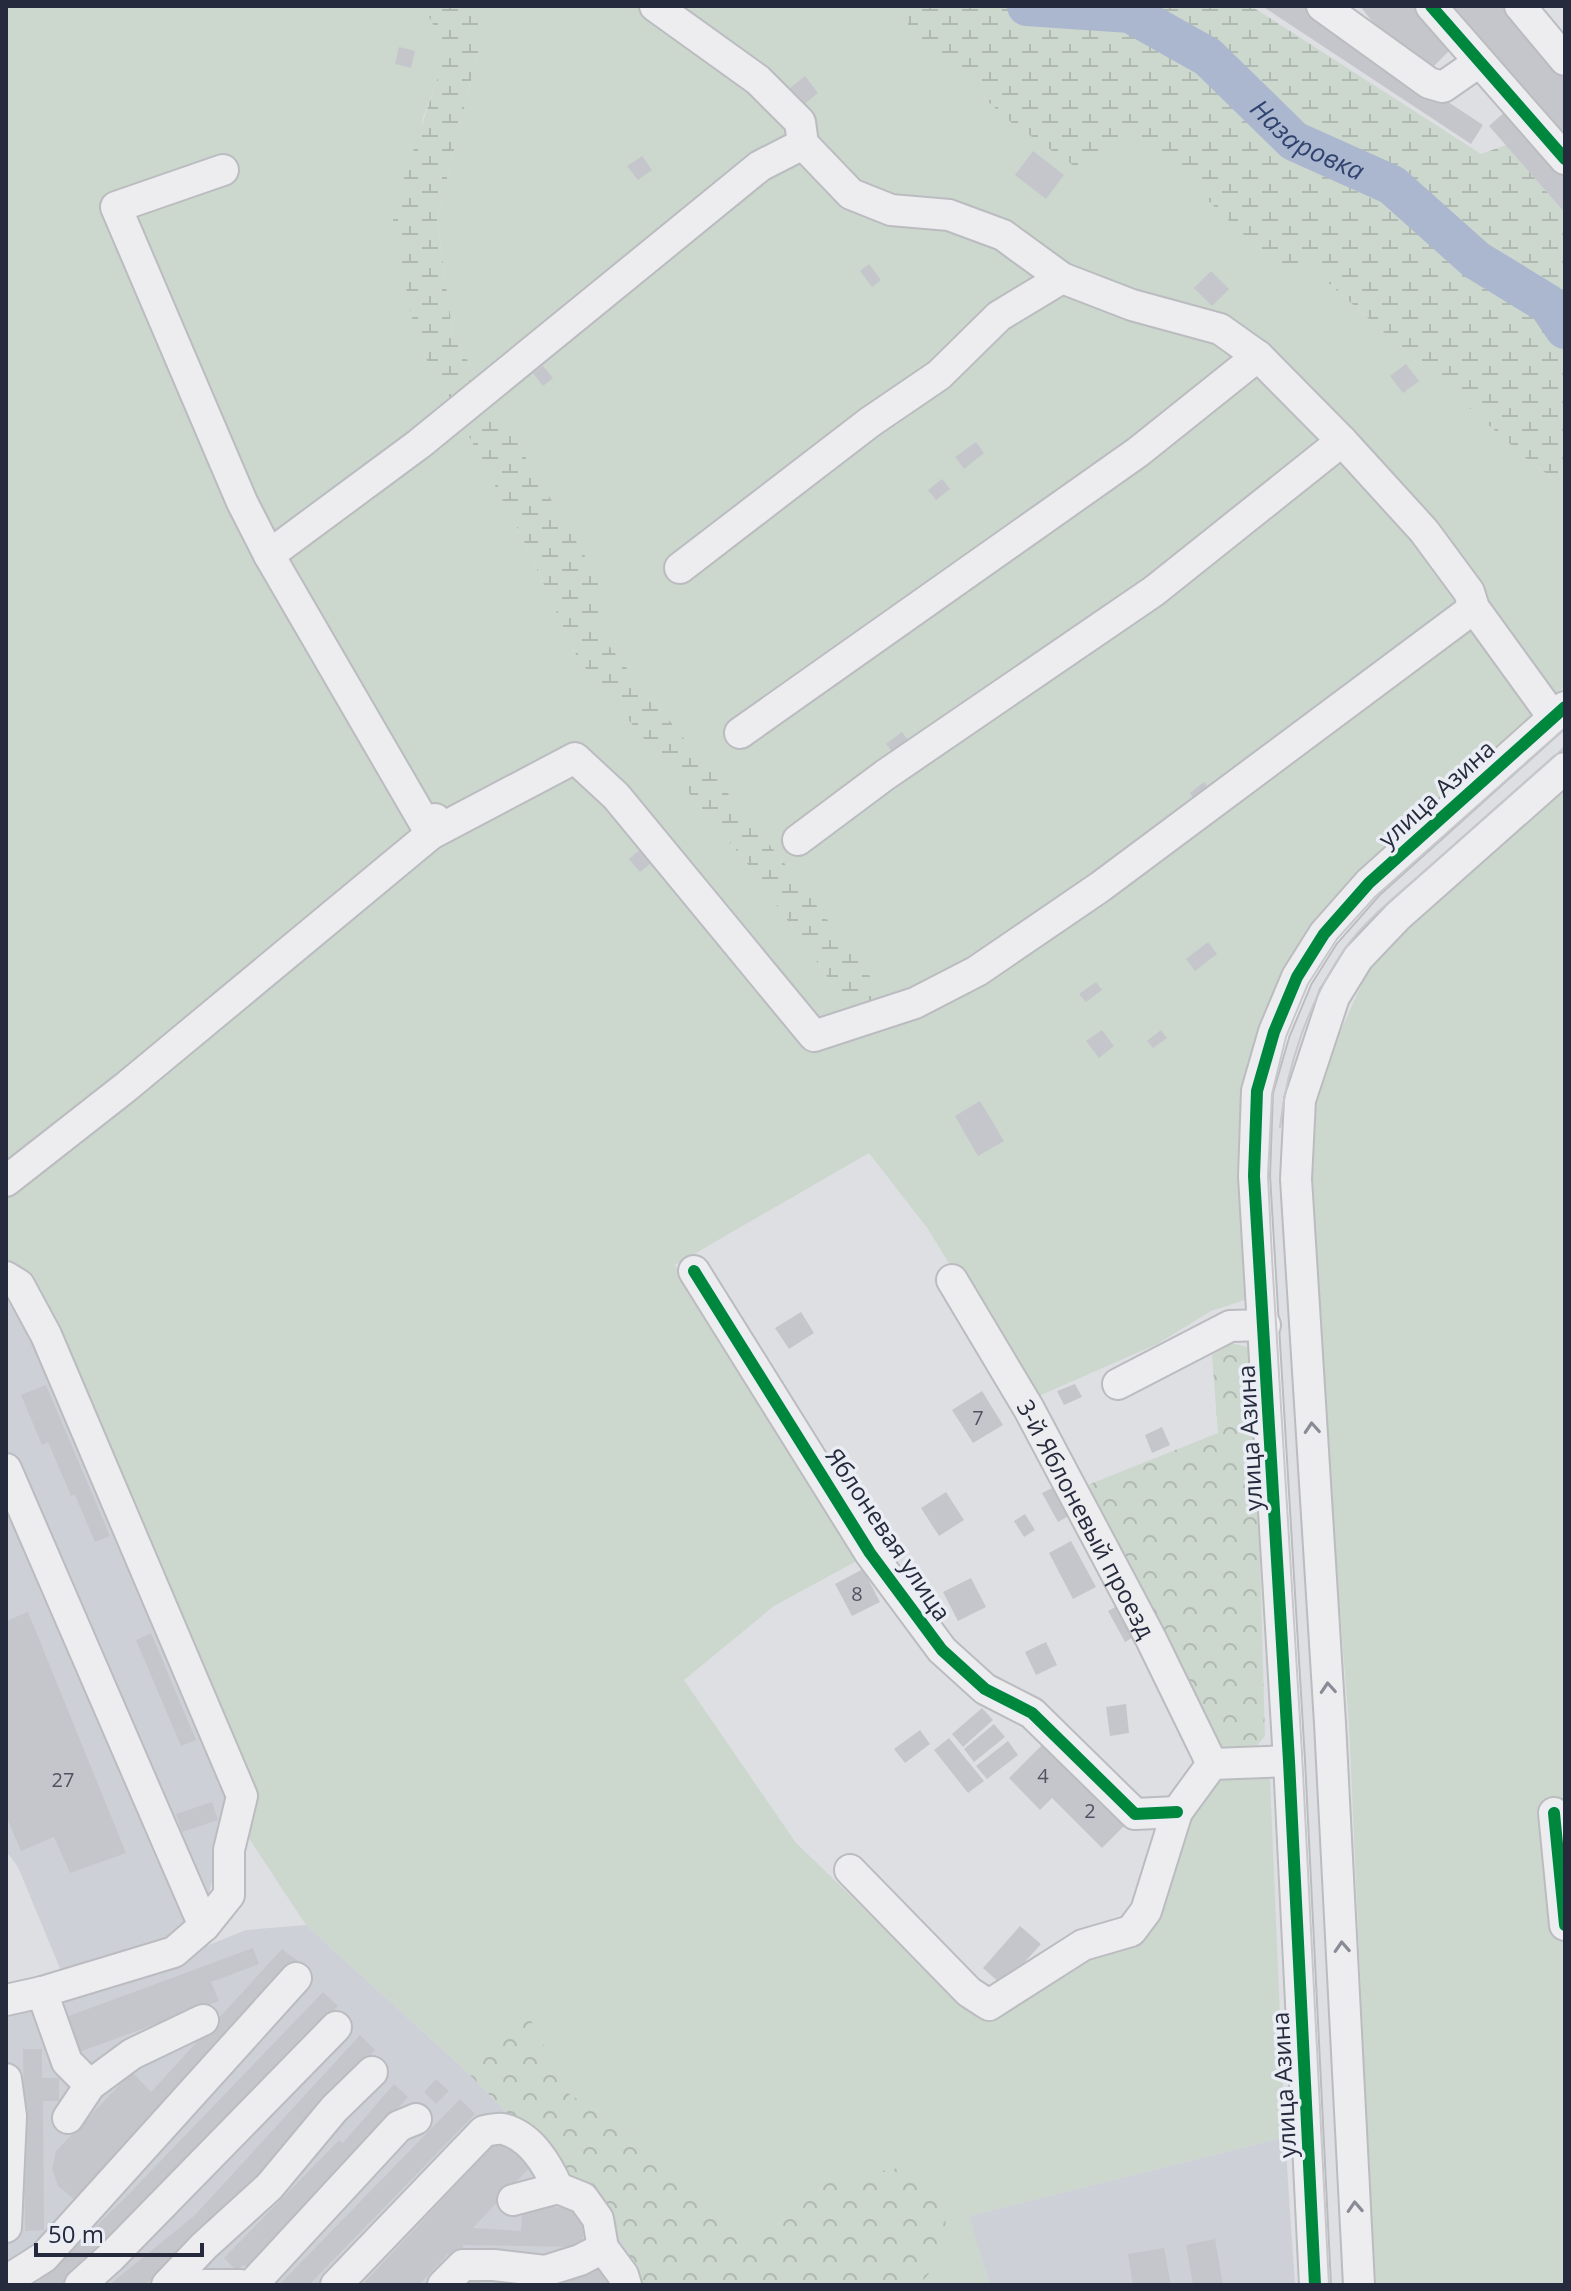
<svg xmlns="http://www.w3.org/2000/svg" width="1571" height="2291" font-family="'Open Sans',sans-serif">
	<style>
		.built { fill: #ced0d8 }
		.green { fill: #ccd7ce }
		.forest { fill: url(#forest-crowns) }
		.wetland { fill: url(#wetland-marsh) }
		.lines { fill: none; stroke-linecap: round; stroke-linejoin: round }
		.river { stroke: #abb7cf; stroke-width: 40 }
		.building { fill: #c5c6cb }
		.minor-casing { stroke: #bbbcc0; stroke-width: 34 }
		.minor { stroke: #ededf0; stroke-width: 30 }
		.tram { stroke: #c7c8cb; stroke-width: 2 }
		.cycleway-casing { stroke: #eaedf4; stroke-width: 17 }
		.cycleway { stroke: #00873e; stroke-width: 12 }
		.oneway { stroke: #898c96 }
		.labels { text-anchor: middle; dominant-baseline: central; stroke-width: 7; stroke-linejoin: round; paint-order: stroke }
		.number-label { font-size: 20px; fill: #4f5361 }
		.street-label { font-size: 24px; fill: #252a3c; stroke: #eaedf4 }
		.water-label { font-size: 26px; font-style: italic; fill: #30436f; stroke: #eaedf4 }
	</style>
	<defs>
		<pattern id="forest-crowns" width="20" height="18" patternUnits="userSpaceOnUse" patternTransform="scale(2)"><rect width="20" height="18" fill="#ccd7ce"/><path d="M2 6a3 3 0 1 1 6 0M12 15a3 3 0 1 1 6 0" fill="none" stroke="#afb9b2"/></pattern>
		<pattern id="wetland-marsh" width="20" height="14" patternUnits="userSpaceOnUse" patternTransform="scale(2)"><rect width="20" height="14" fill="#ccd7ce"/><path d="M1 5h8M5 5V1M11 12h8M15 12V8" fill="none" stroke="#afb9b2"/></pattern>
	</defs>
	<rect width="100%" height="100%" fill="#dedfe3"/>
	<path class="built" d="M6,1288L31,1333L231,1811L205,1908L168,1943L61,1971L18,1867L6,1851Z
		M306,1925L463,2068L591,2198L627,2250L635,2285H6V2009L174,1959L246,1930Z
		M1285,2137L1295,2285H990L968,2216Z"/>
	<path class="green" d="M6,6H423L448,50L422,121L417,344L442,385L522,537L578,659L746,862L855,1016L789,869L601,636L600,583L453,336L437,219L482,36V6H908V31L1012,123L1138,133L1284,273L1307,264L1529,461L1565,487V686L1362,871L1286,976L1248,1299L1211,1311L1157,1344L1032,1399L928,1229L869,1153L675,1265L864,1557L774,1606L684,1680L796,1843L980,2020L1090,1955L1133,1944L1189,1810L1220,1775L1261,1772L1270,1778L1285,2137L969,2216L990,2285H919L941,2260L831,2180L784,2222L737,2241L688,2180L641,2138L569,2094L529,2018L495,2037L463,2068L306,1925L231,1811L31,1333L6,1288Z
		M1565,782V2285H1374L1349,1725L1305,1173L1315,1102L1332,1050L1369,968L1412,919Z"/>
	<path class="forest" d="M1231,1343L1254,1349L1265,1736L1252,1751L1232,1756L1215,1746L1080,1488L1218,1433L1212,1355Z
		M529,2017L569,2094L641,2138L688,2180L737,2241L784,2222L831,2180L910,2166L947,2211L941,2260L919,2285H635L627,2250L591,2198L463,2068L495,2037Z"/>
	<path class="wetland" d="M423,6H482V36L437,219L453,336L601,583V636L789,869L890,1003L855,1016L746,862L578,659L522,537L442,385L417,344L392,214L447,50Z
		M908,6H1251L1481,154L1506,145L1565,213V487L1529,461L1307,264L1284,273L1138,134L1077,168L1012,123L908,31Z"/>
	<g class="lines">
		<path class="river" id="s1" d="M1027,6L1130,13L1208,57L1294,141L1392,185L1476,260L1548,304L1565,329"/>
	</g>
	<path class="building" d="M1262,6H1302L1483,125L1471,144Z
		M1360,6H1415L1451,49L1426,74L1386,39Z
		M1447,6H1508L1565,73V143Z
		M399,47L415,51L411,68L395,64Z
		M805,76L818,93L802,106L789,89Z
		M1507,110L1565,176V213L1489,126Z
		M1033,151L1064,175L1046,199L1015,175Z
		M642,156L652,170L638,180L627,166Z
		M869,264L881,280L872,287L860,271Z
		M1211,271L1229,289L1212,306L1194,288Z
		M1406,364L1419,381L1403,393L1390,376Z
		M543,366L553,378L543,386L533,373Z
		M976,442L984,453L964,469L955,457Z
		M942,479L950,489L936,500L928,490Z
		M902,732L911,744L895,755L886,744Z
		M1204,782L1212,793L1197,803L1190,793Z
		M645,845L656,859L640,872L629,859Z
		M1208,942L1217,954L1195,971L1186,959Z
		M1096,982L1102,990L1086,1002L1079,994Z
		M1102,1030L1114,1046L1099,1058L1086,1041Z
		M1161,1030L1167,1038L1153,1048L1147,1041Z
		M980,1101L1004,1141L978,1156L955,1116Z
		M801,1312L814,1333L789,1349L775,1328Z
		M1075,1384L1082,1397L1064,1405L1057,1391Z
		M46,1385L110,1536L95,1542L75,1495L71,1496L48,1442L42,1445L21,1395Z
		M982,1391L1003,1425L973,1443L952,1410Z
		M1162,1427L1170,1445L1152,1453L1145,1435Z
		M1056,1486L1072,1514L1058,1522L1042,1493Z
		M946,1492L964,1520L939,1536L921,1508Z
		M1025,1514L1035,1530L1024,1537L1014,1521Z
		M1071,1541L1096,1587L1073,1599L1049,1553Z
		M863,1569L880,1602L852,1616L835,1584Z
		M971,1578L986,1607L958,1621L943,1592Z
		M1119,1605L1135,1636L1125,1642L1108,1611Z
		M28,1612L126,1853L70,1873L54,1837L21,1851L6,1816V1621Z
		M151,1633L196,1740L181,1746L136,1640Z
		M1046,1642L1057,1665L1036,1675L1025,1652Z
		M1126,1704L1129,1733L1110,1736L1106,1707Z
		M982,1708L993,1720L963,1747L952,1734Z
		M994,1724L1005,1737L974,1762L964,1749Z
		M920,1730L930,1744L905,1763L894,1749Z
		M949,1738L984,1781L968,1793L934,1750Z
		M1008,1741L1018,1755L987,1779L976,1766Z
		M1046,1741L1128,1822L1102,1848L1052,1798L1040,1810L1009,1778Z
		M212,1802L218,1820L182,1832L176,1814Z
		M1020,1926L1041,1944L1003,1986L983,1968Z
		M253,1948L259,1964L211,1982L219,2001L71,2055L58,2020Z
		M282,1949L298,1961L75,2200L58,2186L52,2169L56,2151L132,2072L151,2092Z
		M323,1992L338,2006L138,2215L66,2285H35L123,2200Z
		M360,2035L375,2050L208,2229L145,2285H109L194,2216Z
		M23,2049H42V2078H59V2101H43L44,2230L25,2231Z
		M436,2079L449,2091L436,2104L424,2092Z
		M394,2084L408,2097L335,2179L248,2267L243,2265L237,2271L224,2258L339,2140L343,2143Z
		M460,2099L475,2114L309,2285H279Z
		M500,2138L530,2167L473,2228L521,2231L523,2205L585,2209L582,2247L463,2245V2251L452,2258L448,2254L419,2285H362Z
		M1215,2239L1223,2285H1193L1186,2245Z
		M1164,2248L1171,2285H1133L1128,2254Z
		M605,2265L613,2285H555Z
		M468,2272L482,2285H455Z"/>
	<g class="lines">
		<g class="minor-casing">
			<g id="minor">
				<path d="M655,6L758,80L800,122L803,144L851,194L891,210L949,215L1003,235L1062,278L1132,305L1220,329L1258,356L1342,441L1424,531L1469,592L1474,608L1553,717"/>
				<path d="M1322,6L1429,83L1443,87L1479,62"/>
				<path d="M1431,6L1565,159"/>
				<path d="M1520,6L1565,60"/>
				<path d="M223,170L116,207L242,502L269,555L431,834L435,819"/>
				<path d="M269,555L419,444L760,166L803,144"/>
				<path d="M680,568L870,422L939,375L999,316L1062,278"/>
				<path d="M740,733L1138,452L1258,356"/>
				<path d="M798,840L885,775L1154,591L1342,441"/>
				<path d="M6,1181L126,1087L431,834L575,758L616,796L814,1036L915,1003L977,971L1100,887L1474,608"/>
				<path d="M694,1271L870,1553L942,1650L985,1689L1032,1713L1135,1814L1177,1812"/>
				<path d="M6,1277L19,1285L46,1335L242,1796L229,1850V1895L204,1926"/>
				<path id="s2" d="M952,1280L1029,1409L1151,1639L1212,1764"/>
				<path d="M1118,1384L1230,1326L1265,1325"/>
				<path d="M6,1469L204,1926L174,1952L42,1992L6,2000"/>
				<path d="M1554,1813L1565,1925"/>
				<path d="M850,1870L969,1992L989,2005L1083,1945L1131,1931L1146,1911L1177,1812L1212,1764L1289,1761"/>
				<path d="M42,1992L67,2062L90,2085"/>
				<path d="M6,2079L11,2116L6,2227"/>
				<path d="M68,2118L90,2085L132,2054L203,2020"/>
				<path d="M513,2200L558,2188L583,2198L598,2219L603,2248L623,2275L626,2285"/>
				<path d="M6,2284L11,2278L44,2257L296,1978"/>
				<path d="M80,2285L111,2257L336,2027"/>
				<path d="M167,2285L204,2246L269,2187L334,2109L372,2072"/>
				<path d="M204,2285H240"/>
				<path d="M252,2285L399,2126L416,2119"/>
				<path d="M336,2285L484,2131C490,2130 498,2128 503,2129C531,2136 547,2164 558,2188"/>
				<path d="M443,2285L463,2265H494L545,2271L580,2260L603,2248"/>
				<path d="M1315,2285L1289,1761L1254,1176L1257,1091L1274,1032L1297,977L1324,934L1369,883L1565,707"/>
				<path d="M1359,2285L1330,1723L1296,1179L1300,1100L1334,997L1358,958L1398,916L1565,768"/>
			</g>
		</g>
		<use href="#minor" class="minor"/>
		<path class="tram" d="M1280,1127C1287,1065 1309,1001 1344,950C1366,919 1399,894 1427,869C1473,828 1519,788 1565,747
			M1329,2285L1302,1753L1272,1258L1268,1176L1272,1094L1286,1037L1308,984L1337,939L1376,896L1565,728"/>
		<g class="cycleway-casing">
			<path id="cycleway" d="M1431,6L1565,159
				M694,1271L870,1553L942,1650L985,1689L1032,1713L1135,1814L1177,1812
				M1554,1813L1565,1925
				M1315,2285L1289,1761L1254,1176L1257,1091L1274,1032L1297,977L1324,934L1369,883L1565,707"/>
		</g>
		<use href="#cycleway" class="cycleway"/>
	</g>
	<defs><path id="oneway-chevron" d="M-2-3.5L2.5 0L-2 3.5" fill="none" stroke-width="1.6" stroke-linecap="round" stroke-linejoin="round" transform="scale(2)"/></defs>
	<g class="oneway">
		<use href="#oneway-chevron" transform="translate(1312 1428) rotate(-94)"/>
		<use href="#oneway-chevron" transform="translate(1328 1688) rotate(-94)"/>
		<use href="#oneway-chevron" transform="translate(1342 1947) rotate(-93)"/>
		<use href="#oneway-chevron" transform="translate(1355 2207) rotate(-93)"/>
	</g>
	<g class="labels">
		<g class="number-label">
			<text x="978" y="1417">7</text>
			<text x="857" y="1593">8</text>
			<text x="1043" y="1775">4</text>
			<text x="63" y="1779">27</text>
			<text x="1090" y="1810">2</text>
		</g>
		<g class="street-label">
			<text transform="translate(1436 793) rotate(-42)">улица Азина</text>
			<text transform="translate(1249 1438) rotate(-93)">улица Азина</text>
			<text stroke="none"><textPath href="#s2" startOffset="274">3-й Яблоневый проезд</textPath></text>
			<text transform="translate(889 1534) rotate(56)">Яблоневая улица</text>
			<text transform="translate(1283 2085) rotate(-93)">улица Азина</text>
		</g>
		<g class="water-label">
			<text stroke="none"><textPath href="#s1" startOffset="324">Назаровка</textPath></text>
		</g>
	</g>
	<rect width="1571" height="2291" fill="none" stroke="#252a3c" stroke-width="16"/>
	<path d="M36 2243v12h166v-12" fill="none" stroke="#252a3c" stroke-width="4"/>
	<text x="48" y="2243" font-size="24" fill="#252a3c" stroke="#eaedf4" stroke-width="6" paint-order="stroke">50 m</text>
</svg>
